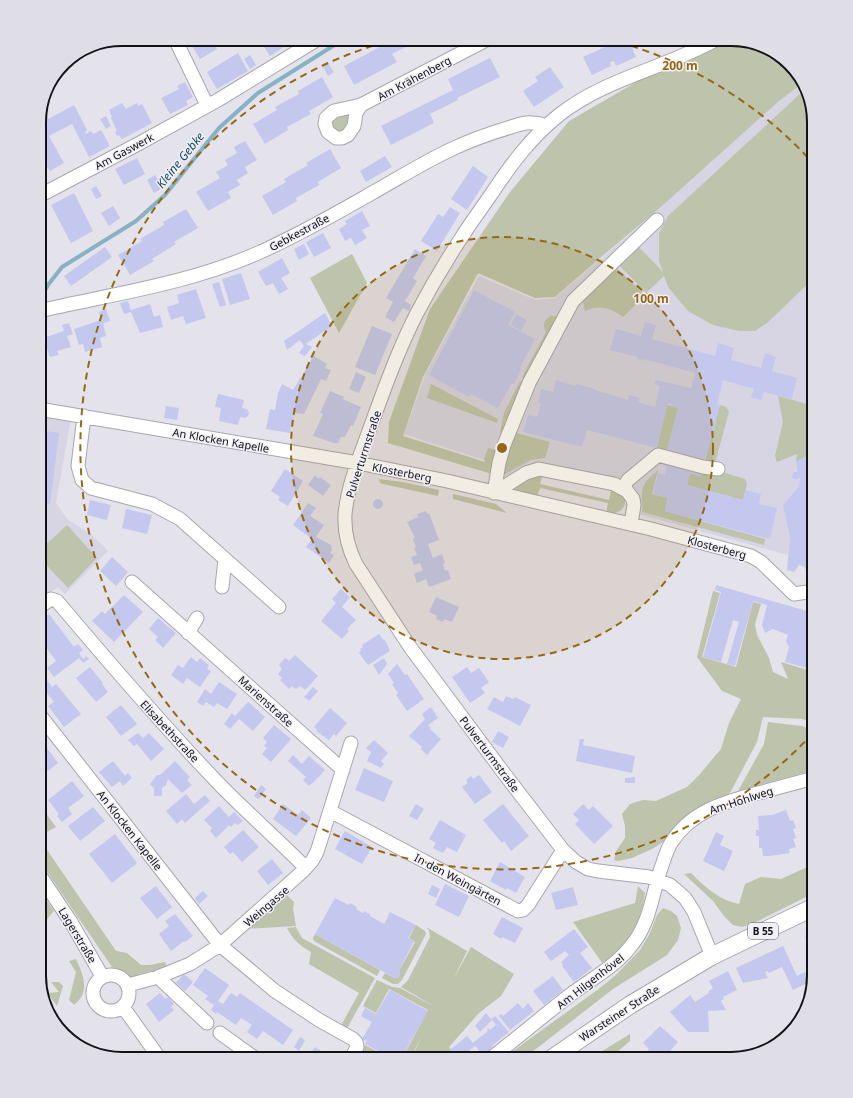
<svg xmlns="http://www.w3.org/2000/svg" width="853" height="1098" font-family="'Noto Sans',sans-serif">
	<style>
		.built { fill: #d7d4e3 }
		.green { fill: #bdc4ab }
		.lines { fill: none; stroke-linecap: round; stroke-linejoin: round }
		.stream { stroke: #87b1c5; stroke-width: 4 }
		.building { fill: #c4c8ee }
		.minor-casing { stroke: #a8a6ae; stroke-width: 15 }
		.major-casing { stroke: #a8a6ae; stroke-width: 19 }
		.minor { stroke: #fff; stroke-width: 13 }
		.major { stroke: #fff; stroke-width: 17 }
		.ring { fill: none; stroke: #936913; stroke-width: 2; stroke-dasharray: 7 5 }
		.labels { text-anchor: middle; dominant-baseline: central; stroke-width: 3; stroke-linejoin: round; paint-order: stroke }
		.shield { fill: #f1eff7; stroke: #555458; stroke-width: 1 }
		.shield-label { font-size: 10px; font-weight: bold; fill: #121214 }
		.street-label { font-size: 11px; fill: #121214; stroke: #f1eff7 }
		.water-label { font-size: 12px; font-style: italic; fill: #184e64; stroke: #f1eff7 }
		.rim { fill: none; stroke: #121214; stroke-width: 2 }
		.centre { fill: #936913; stroke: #f1eff7; stroke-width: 2 }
		.ring-label { font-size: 12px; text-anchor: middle; font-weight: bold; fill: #936913; stroke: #f1eff7; stroke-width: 3; stroke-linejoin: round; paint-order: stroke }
	</style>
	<rect width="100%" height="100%" fill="#e4e2ea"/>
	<path class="built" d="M803,85L814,122V411L801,442L796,462V472H794L791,477L796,480L800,479L799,486L783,505L790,537L788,555L638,514L636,494L548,466L508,480L484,460L404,434L426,373L479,276L535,300L555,298L662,206L778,102L800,86Z
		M39,414L71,418L56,503L68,520L91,534L108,551L65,594L58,587L39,600Z"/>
	<path class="green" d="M726,39H736L773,50L800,76L803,85L799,86L778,102L662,206L600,258L555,297L535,298L478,273L423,377L403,436L485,462L484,459L488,448L496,450L492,474L388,443L389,422L430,309L510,192L569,121L652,73L712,47Z
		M805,92L814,122V278L767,323L755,331H739L713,325L688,311L668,287L664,276L646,293L617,263L636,244L663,272L659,261V233L668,216L801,93Z
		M340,115L349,116V128L340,133L332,127C332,120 334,118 340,115Z
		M352,254L367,283L339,333L310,278Z
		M614,265L645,296L623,317C611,308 599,304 585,311L583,302Z
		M552,315L559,318L529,380L522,377L546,332C542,324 544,320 552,315Z
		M520,381L526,384L505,435L501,434L500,432L504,413Z
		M431,384L498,419L497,423L427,398Z
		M778,396L814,406V464L807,456L796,462L797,454L777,462L775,456L783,422Z
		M667,405L678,408L667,451L657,448Z
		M720,405L726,407L729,412L715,463H704Z
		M513,432L550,442L545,458L531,460L505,474L501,471Z
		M658,470L652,494L668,498L665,511L765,539L764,545L642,512C643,505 641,500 642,493C642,483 651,476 658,470Z
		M702,471L716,476L722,472L745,479L747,484L743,500L687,485L690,473L700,476Z
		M536,474H543L540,484L609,500L611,491C632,495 629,514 606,514L608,503L540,488L537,498L510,491L512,489Z
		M379,479L403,482L439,490L438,496L383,484L380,483Z
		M453,494L496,504L507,513L453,499Z
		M67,525L97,558L68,588L39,557V551Z
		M713,591L720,593L702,657L736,667L753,602L761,604L755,624L757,635L769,658L773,672L788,679L781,662L814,672V697L803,689L814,697V723L802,719L763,717L757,742L730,793L706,806L670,837L654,848L632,858L618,861L614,860L616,851L625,838V826L622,814L630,804L643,800L656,801L687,787L700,774L721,749L729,723L741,699L722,691L697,657Z
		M768,722L802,726L814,731V770L738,791L764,744Z
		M39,804L56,827L39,836Z
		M39,838L116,951L127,953L141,965H150L165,962L167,967L139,974L134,980L127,974L112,967L39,860Z
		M814,864V893L752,924L742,927L733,925L724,916L713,901L684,874L691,873C705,887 719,900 739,904L745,884L761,877L781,879Z
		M638,886L645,893C642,922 626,946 603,964L573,922L635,903Z
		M39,889L54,911L48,918L42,927H39Z
		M286,894L294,902L293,909L296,926L244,929Z
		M663,908L671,911L677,916L681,928L678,940L667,955L613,989L523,1059H502L600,988L617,974L640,950L650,933L657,915Z
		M416,925L425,931L426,934L402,980L398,984H393L382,978L385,973L395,978L399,977L400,974L399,971L415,942L409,938Z
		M296,927L302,938L375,978L345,1032L339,1029L359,993L309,964L311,952C299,945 294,941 287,928Z
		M426,927L467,951L453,980L471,947L514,974L501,996L479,1013L449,1047L459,1059H411L422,1036L410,1059H402L428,1010L389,989L376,1013L363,1006L377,980L392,987L400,988L437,1008L401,987L408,980L430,937L429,930Z
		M315,934L380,970L377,976L314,941L313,938Z
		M76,959C83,974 91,992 74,1005L69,1000L76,972L69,961Z
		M51,982H59L63,986L57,1006L47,993L59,992Z
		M630,1034V1041L609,1059H589Z
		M365,1045L391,1059H373L361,1052Z"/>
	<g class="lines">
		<path class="stream" d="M39,301L48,285L62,267L136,221L165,195L219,128L258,93L344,39"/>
	</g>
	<path class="building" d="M197,39H211L217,49L200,59L190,43Z
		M259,39H290L292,42L270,56Z
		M395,39H421L392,54L397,62L354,85L344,66Z
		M651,39H667L654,45Z
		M629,40L636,57L616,66L614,61L610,62L611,66L592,75L583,57L607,46L613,42L615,46Z
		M238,53L248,71L217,89L207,72Z
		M250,55L256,65L250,69L244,59Z
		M490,58L500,77L457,98L458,100L430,114L434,123L391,145L381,126L453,90L448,79Z
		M327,62L334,72L328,76L322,65Z
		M550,67L564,87L534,107L523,91L538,81L535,77Z
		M322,77L333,97L309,111L311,114L287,127L288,130L265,144L253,124L277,110L275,107L299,94L298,91Z
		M185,82L193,97L186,101L188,105L170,114L161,98L179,89L177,86Z
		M122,103L126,109L137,103L138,106L142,104L152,123L122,139L119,135L117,136L115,132L117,131L111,118L112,117L109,110Z
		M74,105L87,130L85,132L86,134L91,131L93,134L101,130L110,146L89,157L72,124L49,136L64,163L50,171L47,167L39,171V158L42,157L39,152V124Z
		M106,116L111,126L106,129L100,119Z
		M245,141L257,160L245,167L248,173L237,180L240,185L228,192L231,198L208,211L196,192L220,178L216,172L228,165L225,160L237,153L234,147Z
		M330,149L341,168L318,182L319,185L296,198L297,201L273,215L262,196L286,182L284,179L308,165L306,163Z
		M385,156L392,167L366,182L360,171Z
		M137,158L145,174L124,185L115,169Z
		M473,166L488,177L467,210L451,199Z
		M155,175L163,188L154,193L147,180Z
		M96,186L102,196L96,199L91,189Z
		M74,193L93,231L71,243L51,205Z
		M113,206L120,218L109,226L101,213Z
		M450,207L460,213L437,251L421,241L438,214L443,217Z
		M186,209L198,228L174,242L176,244L152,259L154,261L130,275L118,255L142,241L140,239L164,225L163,222Z
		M362,211L370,226L362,230L367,238L355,245L351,238L345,241L339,229L347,224L345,221Z
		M323,233L331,248L314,257L306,242Z
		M304,244L309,254L299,260L294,249Z
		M105,247L112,257L71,286L64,276Z
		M415,249L426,256L413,278L417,281L405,301L411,305L409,311L403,308L394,322L385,317L393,302L386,298Z
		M282,258L290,273L281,278L288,289L279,294L273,283L266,286L258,272Z
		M241,273L250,299L230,305L222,279Z
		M219,282L226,305L220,307L212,284Z
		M196,289L206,318L186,324L183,316L171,320L167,307L179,303L177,295Z
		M474,290L515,312L508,325L535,339L520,368L521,369L514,384L512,383L498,408L471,394L469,397L429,375Z
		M128,301L131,310L150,304L154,317L160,315L163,327L140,333L131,312L124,314L120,303Z
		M106,309L110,321L103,323L106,336L100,338L102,347L85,352L83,344L79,345L74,329L101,320L99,312Z
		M325,313L332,326L307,343L306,344L312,347L305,356L299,353L304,346L300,340L287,350L284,341Z
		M516,314L527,320L521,331L511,325Z
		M645,322L656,325L652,339L715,356L718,343L734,348L731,360L761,368L765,353L776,357L772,371L797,378L792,399L764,392L761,400L751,397L754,389L723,380L717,405H720L701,477L690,473L687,485L743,500L746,490L761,494L759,504L777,508L770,539L665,511L669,498L653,494L658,473L665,475L667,467L663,466L678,408L669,405H674L668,403L657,448L587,430L582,447L523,432L528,415L537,417L541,404L538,403L541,389L553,392L556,380L576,386L577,384L595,389V390L628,400L629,395L640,398L638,402L655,407L660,387L654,384L656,380L691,388L695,373L644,359V361L637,359V357L610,350L616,329L641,336Z
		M69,323L73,334L67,336L71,347L57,351L59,355L50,357L43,338L64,331L62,325Z
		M372,326L392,334L375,375L355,367Z
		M314,356L327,364L325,368L331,370L326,381L321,379L304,414L294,413L290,433L266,429L270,409L275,410L278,393L282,384L293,390Z
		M356,372L366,377L359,393L349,389Z
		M330,391L344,397L343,399L361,407L353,426L351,425L345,437H341L338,443H334L313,436L323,414L320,413Z
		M218,394L244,400L242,408L247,409L249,413L248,416L245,418L240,417L238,425L219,421L221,408L215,407Z
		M166,406L179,408L177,420L164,418Z
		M39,430L59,433L50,504L39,503Z
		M807,456L814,464V578L807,575L805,567L799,565L794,572L787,570L790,537L783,505L799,486L800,478L796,480L791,477L794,472H797L796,462Z
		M285,469L303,481L288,506L278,500L280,497L271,491Z
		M315,475L319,479L320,477L331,485L323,496L308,485Z
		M373 504a5 5 0 1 1 10 0a5 5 0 1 1-10 0Z
		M90,500L111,505L107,520L87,515Z
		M308,503L316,508L310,516L324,525L316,537L331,545L332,550L330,553L334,555L329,563L306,547L312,539L293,525Z
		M126,509L152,515L147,534L122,528Z
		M426,511L427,514L429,513L439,540L428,544L430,550L433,558L442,554L445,563L443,564L445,571L448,570L451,579L429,587L426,579L417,583L414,574L423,570L420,563L414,565L411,557L417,555L414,548L416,547L413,539L415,538L407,522L418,517L417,514Z
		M112,557L128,572L116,586L100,571Z
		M716,585L807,611V609L814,611V670L785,662L789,647L786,641L788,635L773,629L765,633L762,625L767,605L753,601L735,666L727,664L739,622L733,620L721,662L703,657L721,592L715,590Z
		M341,589L350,597L342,607L356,620L347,629L349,631L342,639L321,621L336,603L332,599Z
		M124,595L143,612L114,642L92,621L102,611L105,614Z
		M436,597L459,607L452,622L444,619L443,622L436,619L437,616L429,612Z
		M39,614L43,619L49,614L74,647L78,644L83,650L79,653L83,659L86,656L89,659L83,663L79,658L54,677L47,668L56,661L46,647L39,652Z
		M158,618L176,633L163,648L155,640L158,637L149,629Z
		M379,634L384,641L385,640L390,651L368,665L359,653L361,651L360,649L363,647L362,645Z
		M295,655L318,676L305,690L300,686L296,689L292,686L289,689L280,680L282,678L278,674L282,669L279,665L285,658L289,661Z
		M191,657L197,662L200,658L209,665L207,669L211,671L200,687L187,678L183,684L171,675L178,665L183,668Z
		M384,658L387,664L379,675L373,665Z
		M397,664L405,675L407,674L424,699L407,711L396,695L398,693L392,684L394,683L388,674Z
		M90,667L103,683L102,684L108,692L96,702L76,678Z
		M467,667L471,673L479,668L489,682L481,688L485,693L470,703L452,677Z
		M41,672L52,687L56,684L81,714L64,727L48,706L54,702L46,692L42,695L39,690V674Z
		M219,682L237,694L227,709L217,703L214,707L206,702L203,706L197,702L205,689L211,694Z
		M313,687L318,691L309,701L304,697Z
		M506,696L513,699L515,697L531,705L520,726L487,709L494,697L503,702Z
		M248,702L265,717L253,731L239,719L230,729L224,724L232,713L235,716Z
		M121,705L137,724L121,736L106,717Z
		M431,707L438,718L428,725L431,728L430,729L441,739L427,755L421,749L422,747L409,736L425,719L422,715L423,713Z
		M330,708L347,723L336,736L334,734L329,740L316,731L317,730L314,727Z
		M274,725L291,739L271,762L262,754L267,748L264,746L267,742L263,738Z
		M498,731L509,737L503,748L492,742Z
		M138,733L143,738L149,733L164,749L151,761L137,744L134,746L128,740Z
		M39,737L58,763L48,771L44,766L39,770Z
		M580,739H584L583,745L635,756L632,773L576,761Z
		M374,740L388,753L381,761L384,764L381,768L367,761L371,752L366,748Z
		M293,755L302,764L309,756L325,770L313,783H312L309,786L303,780L306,777L288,761Z
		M113,761L125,776L128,773L132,778L123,786L120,781L112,787L99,772Z
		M175,761L190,777L187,780L192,785L182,793L168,779L166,785L162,788V796H154V788L150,784L157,775H160Z
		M364,768L393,781L384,802L355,790Z
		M479,775L492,792L475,804L462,787L468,783L466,780L471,776L473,779Z
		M635,777V783H625V778Z
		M72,781L84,796L68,808L72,814L62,822L57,816L59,814L48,800Z
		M261,785L266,789L259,799L254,796Z
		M186,794L194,804L205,795L210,801L185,823L182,819L177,824L166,811Z
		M283,804L298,815L302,810L311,818L296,836L273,819Z
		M416,804L424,809L417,820L409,816Z
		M503,804L529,836L511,851L504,841L502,843L483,820Z
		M583,804L589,810L593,806L613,826L594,844L575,824L579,820L573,814Z
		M814,804V823L807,807Z
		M219,806L229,817L234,812L243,821L238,825L235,823L231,827L229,825L216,838L210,831L212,828L204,820Z
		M93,807L105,821L80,841L68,826Z
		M786,810L790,821L793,820L796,828L793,829L796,838L793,839L796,847L789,849L790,853L770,856H763L762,848H759V836H756V830H759L758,816L772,815Z
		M440,820L466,835L457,852L447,847L443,853L433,848L436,843L429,839Z
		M243,830L259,847L242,862L233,852L230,854L224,847Z
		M345,831L372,847L362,864L335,849Z
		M716,832L724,836L720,845L733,851L724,871L703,861Z
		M115,834L137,863L112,883L89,854Z
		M272,859L283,873L268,885L257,871Z
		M500,862L525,877L516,893L507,888L506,890L490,881Z
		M445,884L469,896L459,917L435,905Z
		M432,885L440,889L436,898L428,894Z
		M156,886L172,907L157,919L140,898Z
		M573,887L578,905L556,910L551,893Z
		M203,891L208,896L199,904L195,898Z
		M335,898L349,905L350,903L357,907L356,909L363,913L364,911L371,915L370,916L384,924L390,912L416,925L408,938L414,941L399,971L400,974L399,977L395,978L315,934Z
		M175,914L193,936L185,942L184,941L171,951L159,934L169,926L165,921Z
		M502,917L523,928L515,943L502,937L501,939L493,934Z
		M574,929L588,947L580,953L592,968L574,982L562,966L563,965L561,962L569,955L565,951L551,961L544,952Z
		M814,931V956L805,936Z
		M783,946L797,976L809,970L813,980L793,990L782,967L769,973L768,971L765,972L768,978L743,983L736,968Z
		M205,968L229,985L218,1001L223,1004L231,993L237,997L240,993L293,1030L283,1045L263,1031L257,1039L247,1032L252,1025L241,1018L236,1025L217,1012L216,1014L211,1010L214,1005L205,999L208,996L193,985Z
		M728,971L737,990L723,997L724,999L721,1001L726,1010L708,1011L709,1032H688L670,1012L690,995L695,1002L709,993V991L713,988L709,981Z
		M184,974L193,982L185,991L176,983Z
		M553,976L563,990L544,1005L533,991Z
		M390,990L428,1011L401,1059L395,1057L393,1059L365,1044L367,1041L362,1039L372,1022L361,1016L365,1008L376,1014Z
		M160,993L165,999L168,997L174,1004L171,1007L174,1010L159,1022L146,1004Z
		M518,1003L523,1009L528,1003L534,1011L510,1030L499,1016L501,1014L503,1016Z
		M486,1013L491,1019L495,1016L509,1032L492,1046L493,1049L487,1054L486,1051L482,1054L475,1046L465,1054L469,1059H460L450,1050L467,1036L473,1043L488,1031L487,1029L488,1028L490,1030L496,1025L492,1020L480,1032L475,1026Z
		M660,1026L678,1042L663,1059L659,1057L658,1059H653L646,1052L649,1049L643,1043Z
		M300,1037L305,1040L299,1051L294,1047Z
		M315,1047L333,1059H307Z
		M693,1054H705V1059H693Z"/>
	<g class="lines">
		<g class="minor-casing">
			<path id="minor" d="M175,39L207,105
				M361,105L356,113L354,126L348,135L342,138H336L328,132L325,124L326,118L334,111L361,105L488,39
				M39,196L138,144L218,100L318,39
				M39,311C112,294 188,284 258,253C297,236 335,214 372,193C399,178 424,162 452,149C471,140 491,133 511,127C518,125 525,122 532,123C536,123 542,124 546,126
				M39,409L358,463L447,481L651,529L751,556L761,562L794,594L814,591
				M84,416L78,466L82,480L91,488L152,504L180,519L279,607
				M623,488L628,480L658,455L703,467L718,469
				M494,493L499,463L504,445L521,403L529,383L573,301L657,220
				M494,493L526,473L539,469L614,484L627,491L633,499L634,505L631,524
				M132,582L343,770
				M222,587L225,559
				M39,607L51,599L57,601C111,665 165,728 223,788C250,815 279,841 306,868
				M188,633L197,618
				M39,714L220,945L275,991L319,1020L353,1039L356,1042L357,1047L351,1059
				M330,811L518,911L523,910L528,905L563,850
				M39,874L71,922L102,976
				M712,956L694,912L685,898L670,885L649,877L598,871L588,869L576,862L563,850L503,772L410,647L356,564C348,548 344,532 345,514C348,484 360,456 370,428C384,390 398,350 417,313C438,273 463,233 490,196C510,166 530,138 559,115C606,78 666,68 717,39
				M93 993a18 18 0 1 1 36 0a18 18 0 1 1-36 0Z
				M158,977L207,1023
				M128,985L158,977L190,964L220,945L303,871L312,861L317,852L351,743
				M123,1007L160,1059
				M220,1033L256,1059
				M490,1059C517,1038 543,1016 570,995C591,979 615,967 631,946C649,925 652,897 660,871C664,861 666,851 671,843C691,811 725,802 758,793C777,788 795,783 814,778"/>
		</g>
		<g class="major-casing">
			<path id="major" d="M551,1059L630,1005L712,956L814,907"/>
		</g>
		<use href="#minor" class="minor"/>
		<use href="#major" class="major"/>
	</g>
	<circle cx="502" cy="448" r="211" fill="#936913" fill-opacity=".12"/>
	<g class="ring">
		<circle cx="502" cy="448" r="211"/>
		<path d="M813 733A422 422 0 1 1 396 39M608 39A422 422 0 0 1 813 163"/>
	</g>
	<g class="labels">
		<rect class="shield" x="748" y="923" width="30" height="16" rx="3"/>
		<g class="shield-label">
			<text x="763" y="931">B 55</text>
		</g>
		<g class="street-label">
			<text transform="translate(414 78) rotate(-28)">Am Krähenberg</text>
			<text transform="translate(124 151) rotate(-28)">Am Gaswerk</text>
			<text transform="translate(299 232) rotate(-28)">Gebkestraße</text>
			<text transform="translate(221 440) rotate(10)">An Klocken Kapelle</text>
			<text transform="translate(363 454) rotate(-72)">Pulverturmstraße</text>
			<text transform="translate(402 472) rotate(11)">Klosterberg</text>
			<text transform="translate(717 547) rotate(15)">Klosterberg</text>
			<text transform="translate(266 701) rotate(42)">Marienstraße</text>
			<text transform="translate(170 731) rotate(47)">Elisabethstraße</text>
			<text transform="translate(490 754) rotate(53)">Pulverturmstraße</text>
			<text transform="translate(741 800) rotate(-18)">Am Hohlweg</text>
			<text transform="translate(130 830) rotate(52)">An Klocken Kapelle</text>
			<text transform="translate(458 879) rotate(28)">In den Weingärten</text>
			<text transform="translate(266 906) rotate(-41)">Weingasse</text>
			<text transform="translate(78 935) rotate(59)">Lagerstraße</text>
			<text transform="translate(590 981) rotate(-38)">Am Hilgenhövel</text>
			<text transform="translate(619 1013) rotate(-33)">Warsteiner Straße</text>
		</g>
		<g class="water-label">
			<text transform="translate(180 160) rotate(-51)">Kleine Gebke</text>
		</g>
	</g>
	<path d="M0 0H853V1098H0ZM122 46H731A76 76 0 0 1 807 122V976A76 76 0 0 1 731 1052H122A76 76 0 0 1 46 976V122A76 76 0 0 1 122 46Z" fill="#dfdde5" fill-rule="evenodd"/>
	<path class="rim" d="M122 46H731A76 76 0 0 1 807 122V976A76 76 0 0 1 731 1052H122A76 76 0 0 1 46 976V122A76 76 0 0 1 122 46Z"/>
	<circle cx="502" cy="448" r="6" class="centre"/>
	<g class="ring-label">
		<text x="680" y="70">200 m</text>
		<text x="651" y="303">100 m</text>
	</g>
</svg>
